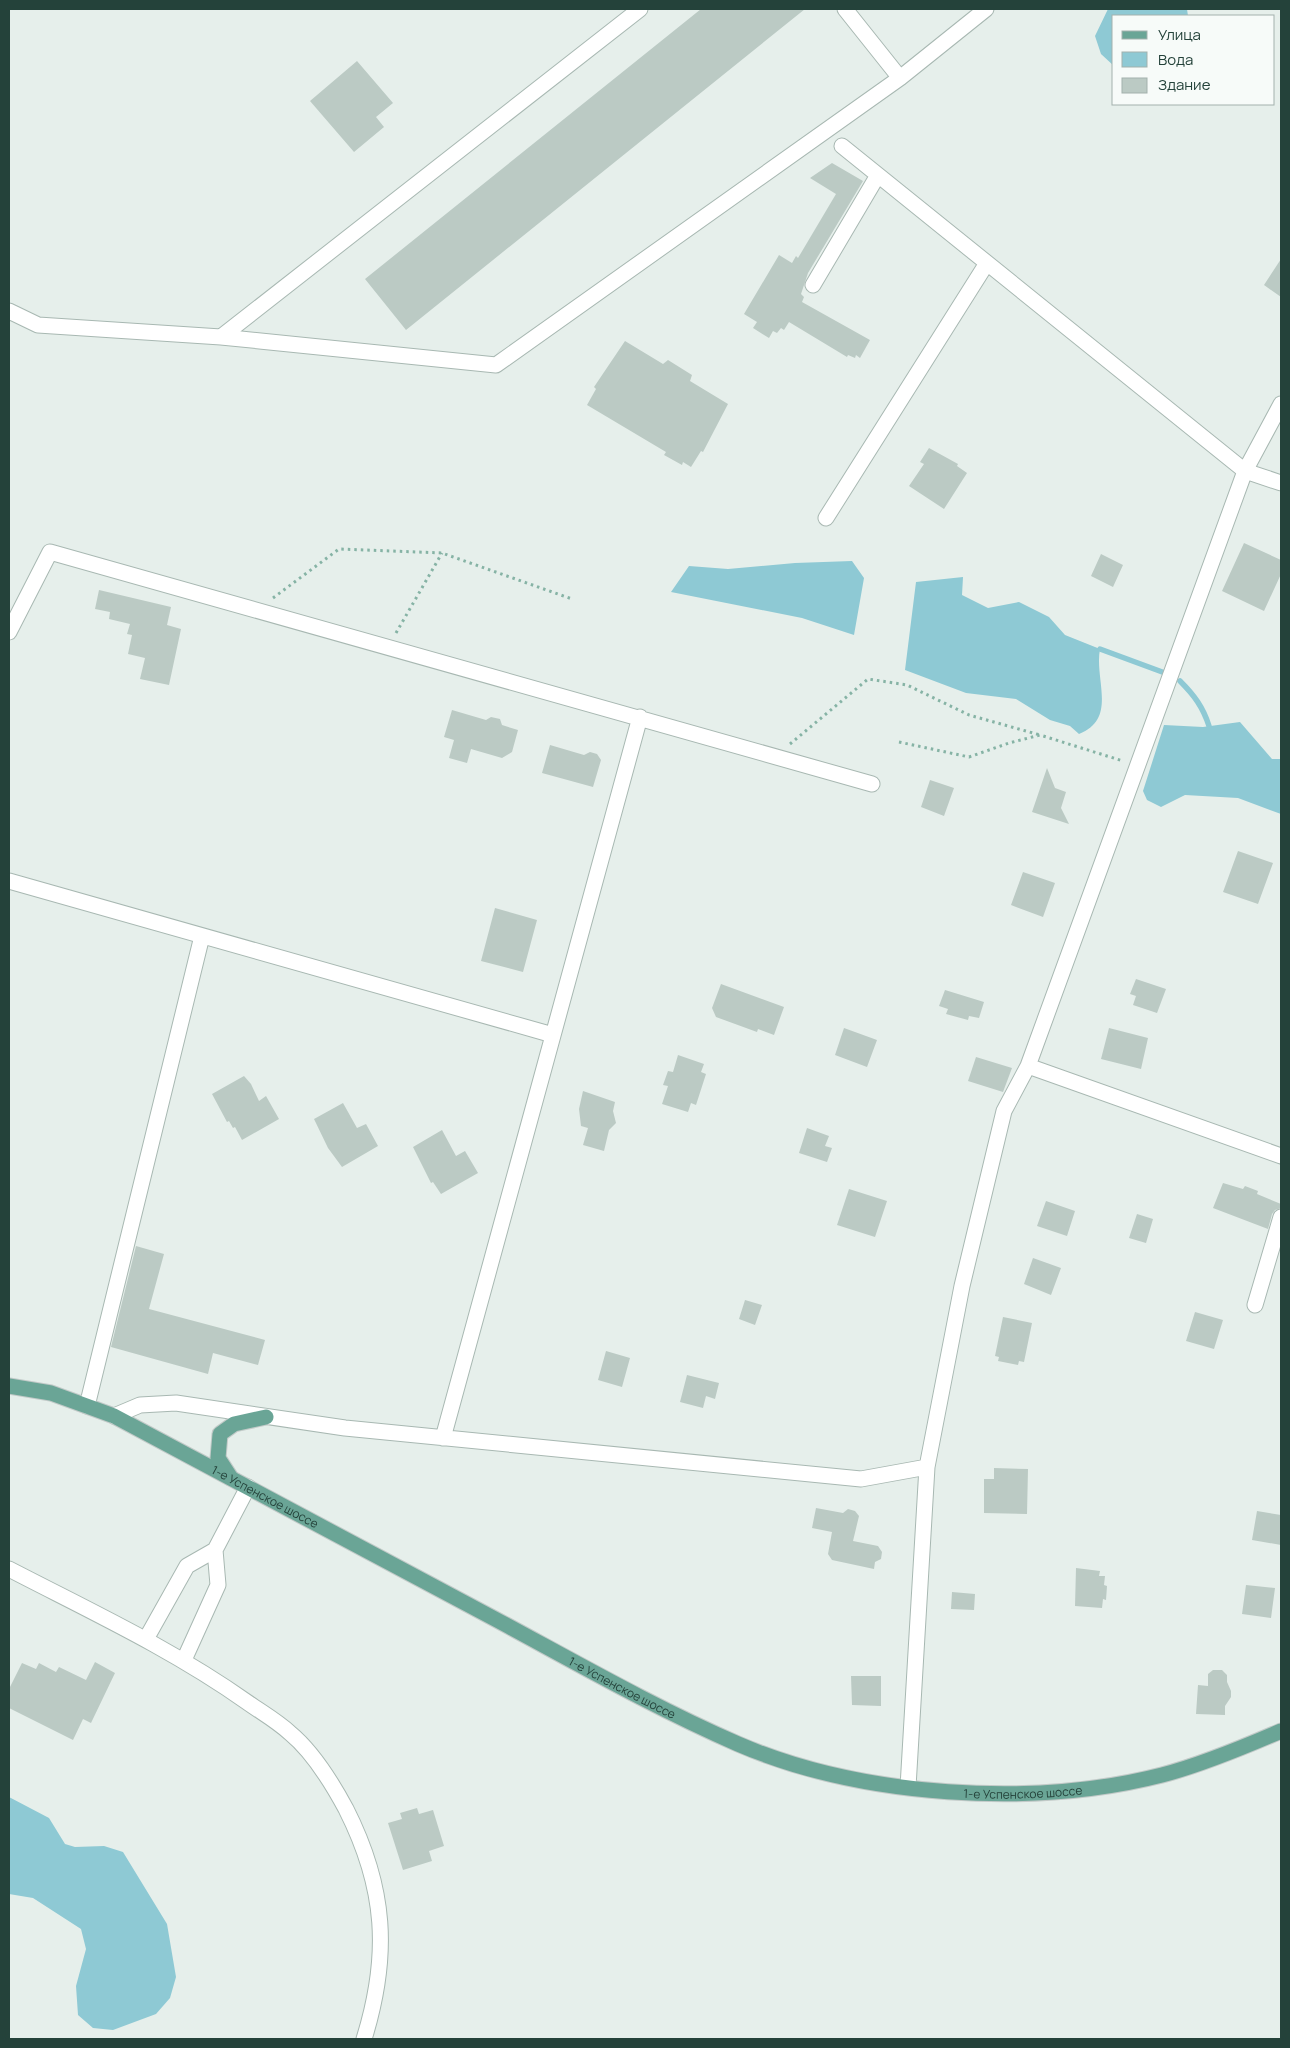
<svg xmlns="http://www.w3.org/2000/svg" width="1290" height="2048" font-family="Manrope,sans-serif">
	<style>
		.water { fill: #8ec9d4 }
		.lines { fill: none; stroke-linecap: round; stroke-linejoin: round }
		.stream { stroke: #8ec9d4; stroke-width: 5.5 }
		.building { fill: #bbcac4 }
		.minor-casing { stroke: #a8b8b2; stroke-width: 17 }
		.major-casing { stroke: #c2cac8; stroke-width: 17 }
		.path { stroke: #86b3a5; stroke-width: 3; stroke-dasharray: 2.5 4; stroke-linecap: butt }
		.minor { stroke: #fff; stroke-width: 15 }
		.major { stroke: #6aa596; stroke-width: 15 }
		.labels { text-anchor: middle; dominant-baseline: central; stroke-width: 4; stroke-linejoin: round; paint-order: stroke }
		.street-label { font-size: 12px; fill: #24423a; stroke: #f7fbf9 }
	</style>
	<rect width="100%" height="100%" fill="#e6efeb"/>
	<path class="water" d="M1108,9H1187L1188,16H1114V66L1101,54L1095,36Z
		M852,561L864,578L854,635L802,618L671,592L689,566L728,569L795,563Z
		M963,577L962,595L988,608L1019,602L1049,617L1065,635L1100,649C1094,679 1118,719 1079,734L1070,726L1050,720L1016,699L966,693L905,670L916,582Z
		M1240,722L1272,759H1281V814L1238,798L1185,795L1161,807L1147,800L1143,791L1164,725L1203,727Z
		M9,1797L49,1818L65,1844L75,1847L104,1846L123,1852L167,1924L176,1977L170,1998L156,2014L113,2030L93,2028L78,2015L76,1986L86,1949L81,1929L33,1898L9,1894Z"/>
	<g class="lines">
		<path class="stream" d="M1100,649L1165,673
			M1180,681C1194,695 1203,707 1209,726"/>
	</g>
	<path class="building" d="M701,9H805L406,330L365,279Z
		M357,61L393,103L376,117L384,127L354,152L310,101Z
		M832,163L863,181L808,273L801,294L804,297L802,302L870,340L860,358L856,355L855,358L848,355L847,357L789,322L784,330L781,328L777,333L773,331L769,338L753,328L757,322L744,314L779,255L792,263L796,256L798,258L836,194L810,178Z
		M1281,259V297L1264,285Z
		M625,341L663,364L668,360L692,375L690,381L728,404L703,452L701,451L691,467L683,462L682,465L664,455L666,452L587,405L596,389L594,387Z
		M929,448L958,464L957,466L967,473L944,509L909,486L924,464L920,462Z
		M1244,543L1281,560V574L1264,611L1222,591Z
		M1101,554L1123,565L1113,587L1091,576Z
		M99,590L171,607L167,625L181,629L169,685L140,679L145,658L128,654L132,635L127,634L130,624L109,619L110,612L95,609Z
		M452,710L486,720L491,717L500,719L502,725L518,730L512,752L502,758L471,749L467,763L449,758L454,740L444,737Z
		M550,745L584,755L590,752L597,754L601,760L593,787L542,773Z
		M1047,768L1055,788L1066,792L1061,808L1069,824L1032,812Z
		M930,780L954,788L944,816L921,807Z
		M1238,851L1273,863L1258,904L1223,892Z
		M1023,872L1055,883L1043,917L1011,905Z
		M495,908L537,920L523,972L481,961Z
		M1136,979L1166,989L1157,1013L1133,1005L1136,996L1130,994Z
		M721,984L784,1007L774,1035L758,1029L757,1032L716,1017L712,1008Z
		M945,990L984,1002L979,1018L969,1016L968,1020L946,1014L948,1009L939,1006Z
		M844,1028L877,1040L867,1067L835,1055Z
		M1109,1028L1148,1038L1141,1069L1101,1059Z
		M678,1055L704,1064L701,1072L706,1074L696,1105L691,1103L688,1112L662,1104L668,1086L663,1085L668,1071L673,1072Z
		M976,1057L1012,1068L1003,1092L968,1081Z
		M244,1076L251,1084L259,1101L266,1096L279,1119L242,1140L235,1127L233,1128L229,1121L227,1122L212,1094Z
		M583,1091L615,1102L613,1111L616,1123L609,1130L604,1151L583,1145L588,1128L581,1126L579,1109Z
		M343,1103L357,1128L366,1124L378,1146L342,1167L328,1148L314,1119Z
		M807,1128L829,1136L825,1146L832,1148L827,1162L799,1153Z
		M442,1130L456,1156L465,1151L478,1173L441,1194L433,1182L431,1183L413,1147Z
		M1223,1183L1243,1189L1245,1186L1258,1191L1257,1194L1281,1204V1208L1275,1210L1272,1214L1268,1229L1213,1208Z
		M849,1189L887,1201L875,1237L837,1225Z
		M1046,1201L1075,1211L1067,1236L1037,1226Z
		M1137,1214L1153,1219L1146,1243L1129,1238Z
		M136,1246L164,1254L149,1309L265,1340L258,1365L213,1353L208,1374L111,1347Z
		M1033,1258L1061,1268L1051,1295L1024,1284Z
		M745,1300L762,1305L755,1325L739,1319Z
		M1195,1312L1223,1320L1214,1349L1186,1341Z
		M1003,1317L1032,1323L1024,1362L1019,1361L1018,1365L998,1361L999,1357L995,1356Z
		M606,1351L630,1358L622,1387L598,1380Z
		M687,1375L719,1383L715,1399L706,1396L703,1408L680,1402Z
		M994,1468L1028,1469L1027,1514L984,1513V1479H994Z
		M816,1508L843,1513L848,1509L855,1511L859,1516L853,1541L878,1546L882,1552L881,1559L875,1562L874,1569L832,1560L828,1554L832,1532L812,1528Z
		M1257,1511L1281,1515V1545L1252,1540Z
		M1076,1568L1100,1571L1099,1576H1105L1104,1585L1107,1586L1106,1600L1103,1599L1102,1608L1075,1606Z
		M1246,1585L1275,1588L1271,1618L1242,1614Z
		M952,1592L975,1594L974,1610L951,1609Z
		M95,1662L115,1673L91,1723L83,1719L73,1740L9,1708V1689L22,1663L36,1669L39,1663L56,1672L59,1667L86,1680Z
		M1213,1670H1222L1227,1675V1682L1231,1691V1697L1225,1706V1715L1196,1714L1198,1685L1208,1686V1674Z
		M851,1676H881V1706L852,1705Z
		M417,1808L419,1814L433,1810L444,1846L429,1851L432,1861L403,1870L388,1823L402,1819L400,1813Z"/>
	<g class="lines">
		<g class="minor-casing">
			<path id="minor" d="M640,9L221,337L496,365L900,78L986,9
				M845,9L900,78
				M842,146L1245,471L1281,483
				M813,285L878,175
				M9,311L38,325L221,337
				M826,518L987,263
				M9,632L50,552L872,784
				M9,881L553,1035
				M1028,1066L1245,471L1281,404
				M1255,1305L1281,1217
				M87,1406L202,936
				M114,1416L140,1405L176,1403L345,1428L861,1479L927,1467
				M443,1438L640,717
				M9,1569C90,1611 172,1649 247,1702C261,1712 277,1721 290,1733C313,1752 332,1783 346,1809C386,1888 390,1955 364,2039
				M146,1639L187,1566L215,1550L248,1487
				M184,1660L218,1585L215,1550
				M908,1787L927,1467L962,1286L1004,1111L1028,1066L1281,1156"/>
		</g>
		<g class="major-casing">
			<g id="major">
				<path id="s1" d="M9,1386L51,1393L114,1416C241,1483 368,1551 495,1619C575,1662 655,1708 738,1744C861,1797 1033,1808 1162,1775C1201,1765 1244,1747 1281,1731"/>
				<path d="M231,1478L218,1458L220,1434L234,1424L266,1417"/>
			</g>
		</g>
		<path class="path" d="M273,598L339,549L442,553L572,599
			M396,633L442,553
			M899,742L969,757L1009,743L1040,735L1123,761
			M790,744L868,679L907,685L969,715L1040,735"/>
		<use href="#minor" class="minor"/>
		<use href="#major" class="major"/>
	</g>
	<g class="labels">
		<g class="street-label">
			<text stroke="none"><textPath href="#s1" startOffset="281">1-е Успенское шоссе</textPath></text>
			<text stroke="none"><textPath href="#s1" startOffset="686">1-е Успенское шоссе</textPath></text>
			<text stroke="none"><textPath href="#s1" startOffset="1106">1-е Успенское шоссе</textPath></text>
		</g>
	</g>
	<rect width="1290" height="2048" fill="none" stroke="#24423a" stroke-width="20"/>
	<rect x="1112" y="15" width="162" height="90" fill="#f7fbf9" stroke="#a3b1ad"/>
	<rect x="1122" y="31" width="25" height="8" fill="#6aa596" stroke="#a3b1ad"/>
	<text x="1158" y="40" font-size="15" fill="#24423a">Улица</text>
	<rect x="1122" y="52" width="25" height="15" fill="#8ec9d4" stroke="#a3b1ad"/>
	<text x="1158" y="65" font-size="15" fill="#24423a">Вода</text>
	<rect x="1122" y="78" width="25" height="15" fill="#bbcac4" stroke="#a3b1ad"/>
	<text x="1158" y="90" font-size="15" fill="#24423a">Здание</text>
</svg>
